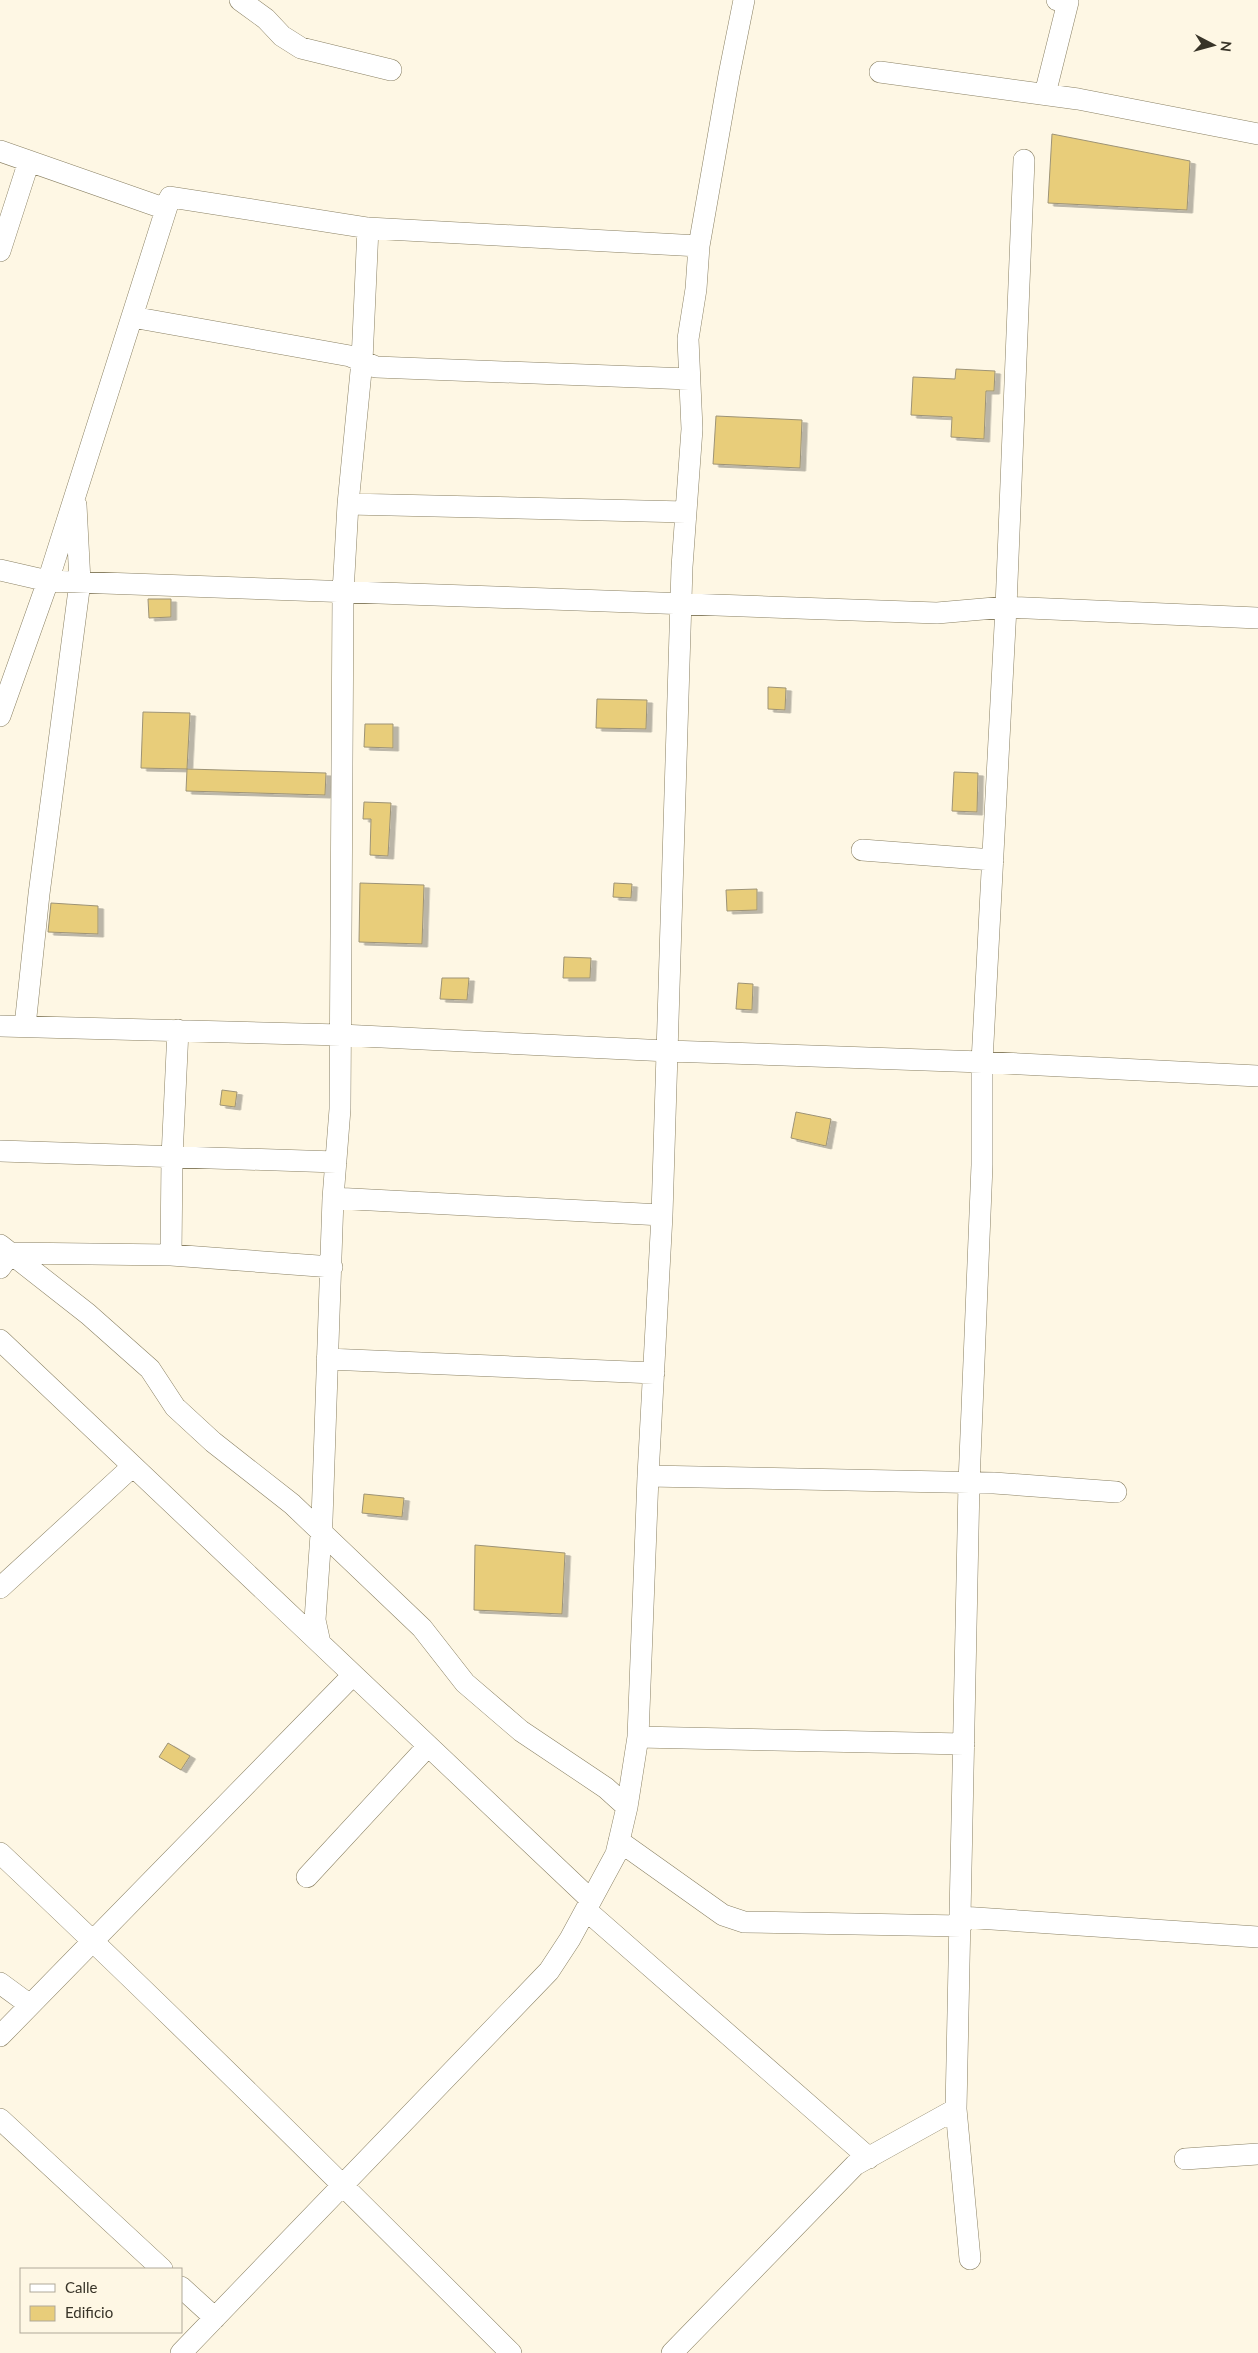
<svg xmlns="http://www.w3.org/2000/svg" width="1258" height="2353" font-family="Lato,sans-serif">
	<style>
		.building { fill: #e8cd7a; stroke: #9d9376; filter: url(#shadow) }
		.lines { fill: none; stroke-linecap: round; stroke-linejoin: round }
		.minor-casing { stroke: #8a8164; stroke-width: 22 }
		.minor { stroke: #fff; stroke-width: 21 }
	</style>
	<defs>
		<filter id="shadow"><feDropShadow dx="5.5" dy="3" stdDeviation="0" flood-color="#0004"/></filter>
	</defs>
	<rect width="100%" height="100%" fill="#fef7e4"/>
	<path class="building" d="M1052,134L1190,161L1187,210L1048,203Z
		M956,369L995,371L994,391H986L984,439L951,437L952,417L911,415L913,377L955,379Z
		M716,416L802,420L800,468L713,464Z
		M148,599H171V617L149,618Z
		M768,687L786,688L785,710L768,709Z
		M597,699L647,700L646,729L596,728Z
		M143,712L190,713L187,769L141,768Z
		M365,724H393V748L364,747Z
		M187,769L326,773L325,795L186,791Z
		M954,772L978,773L977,812L952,811Z
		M364,802L391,803L388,856L370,855L371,819H363Z
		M360,883L424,885L422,944L359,942Z
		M614,883L632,884L631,898L613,897Z
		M757,889V910L727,911L726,890Z
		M51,903L98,906V934L48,932Z
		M564,957L591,958L590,978H563Z
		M442,978H469L467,1000L440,999Z
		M738,983L753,984L752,1010L736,1009Z
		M222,1090L237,1092L235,1107L220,1105Z
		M796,1112L831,1119L826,1146L791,1138Z
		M364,1494L404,1498L402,1517L362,1513Z
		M475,1545L565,1553L562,1614L474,1610Z
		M168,1743L190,1756L181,1770L159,1757Z"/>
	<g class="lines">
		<g class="minor-casing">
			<path id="minor" d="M240,0L266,19L282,36L301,48L391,70
				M880,72L1078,99L1258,134
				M1045,94L1068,2L1057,0
				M0,151L166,209
				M0,251L29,161
				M132,317L350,356L376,367L689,379
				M348,504L686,512
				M0,570L48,581L937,613L1006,607L1258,618
				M0,716L48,581L170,197L368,228L699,246
				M862,850L993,860
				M0,1026L341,1035L668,1051L982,1062L1258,1076
				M25,1026L39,894L80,582L76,505
				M0,1151L336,1162
				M333,1198L662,1215
				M0,1245L88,1314L150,1369L175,1407L213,1442L292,1504L422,1628L465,1683L521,1731L606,1788L627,1807
				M171,1255L172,1157L178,1030
				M0,1268L11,1253L171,1255L332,1267
				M0,1340L591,1900
				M327,1359L654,1373
				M648,1476L994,1483L1116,1492
				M0,1588L133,1466
				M320,1643L315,1620L322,1520L333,1198L340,1109L343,593L348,504L362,361L368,228
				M638,1737L964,1744
				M619,1841L723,1915L744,1922L961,1926
				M0,1853C173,2016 342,2184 511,2353
				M307,1877L428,1746
				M586,1910L869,2158
				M961,1917L1258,1937
				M0,1983L30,2005
				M0,2036L353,1675
				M0,2119L162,2269
				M1185,2159L1258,2154
				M970,2259L956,2109L969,1483L982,1165V1062L1006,607L1024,160
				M181,2287L215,2318
				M181,2353L549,1971L570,1939L616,1854L627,1807L638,1737L648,1476L662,1215L682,567L692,429L688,339L696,289L699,246L729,75L744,0
				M672,2353L855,2165L956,2109"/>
		</g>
		<use href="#minor" class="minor"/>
	</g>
	<rect x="20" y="2268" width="162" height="65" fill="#fef7e4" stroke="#afa999"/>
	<rect x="30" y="2284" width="25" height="8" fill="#ffffff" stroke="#afa999"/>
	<text x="65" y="2293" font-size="15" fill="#383428">Calle</text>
	<rect x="30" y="2306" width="25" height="15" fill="#e8cd7a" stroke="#afa999"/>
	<text x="65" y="2318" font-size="15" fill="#383428">Edificio</text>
	<g transform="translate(1213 45) rotate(96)" stroke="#fef7e4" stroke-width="4" paint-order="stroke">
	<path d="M0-4L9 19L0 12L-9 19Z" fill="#383428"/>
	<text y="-8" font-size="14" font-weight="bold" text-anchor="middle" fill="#383428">N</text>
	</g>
</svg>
